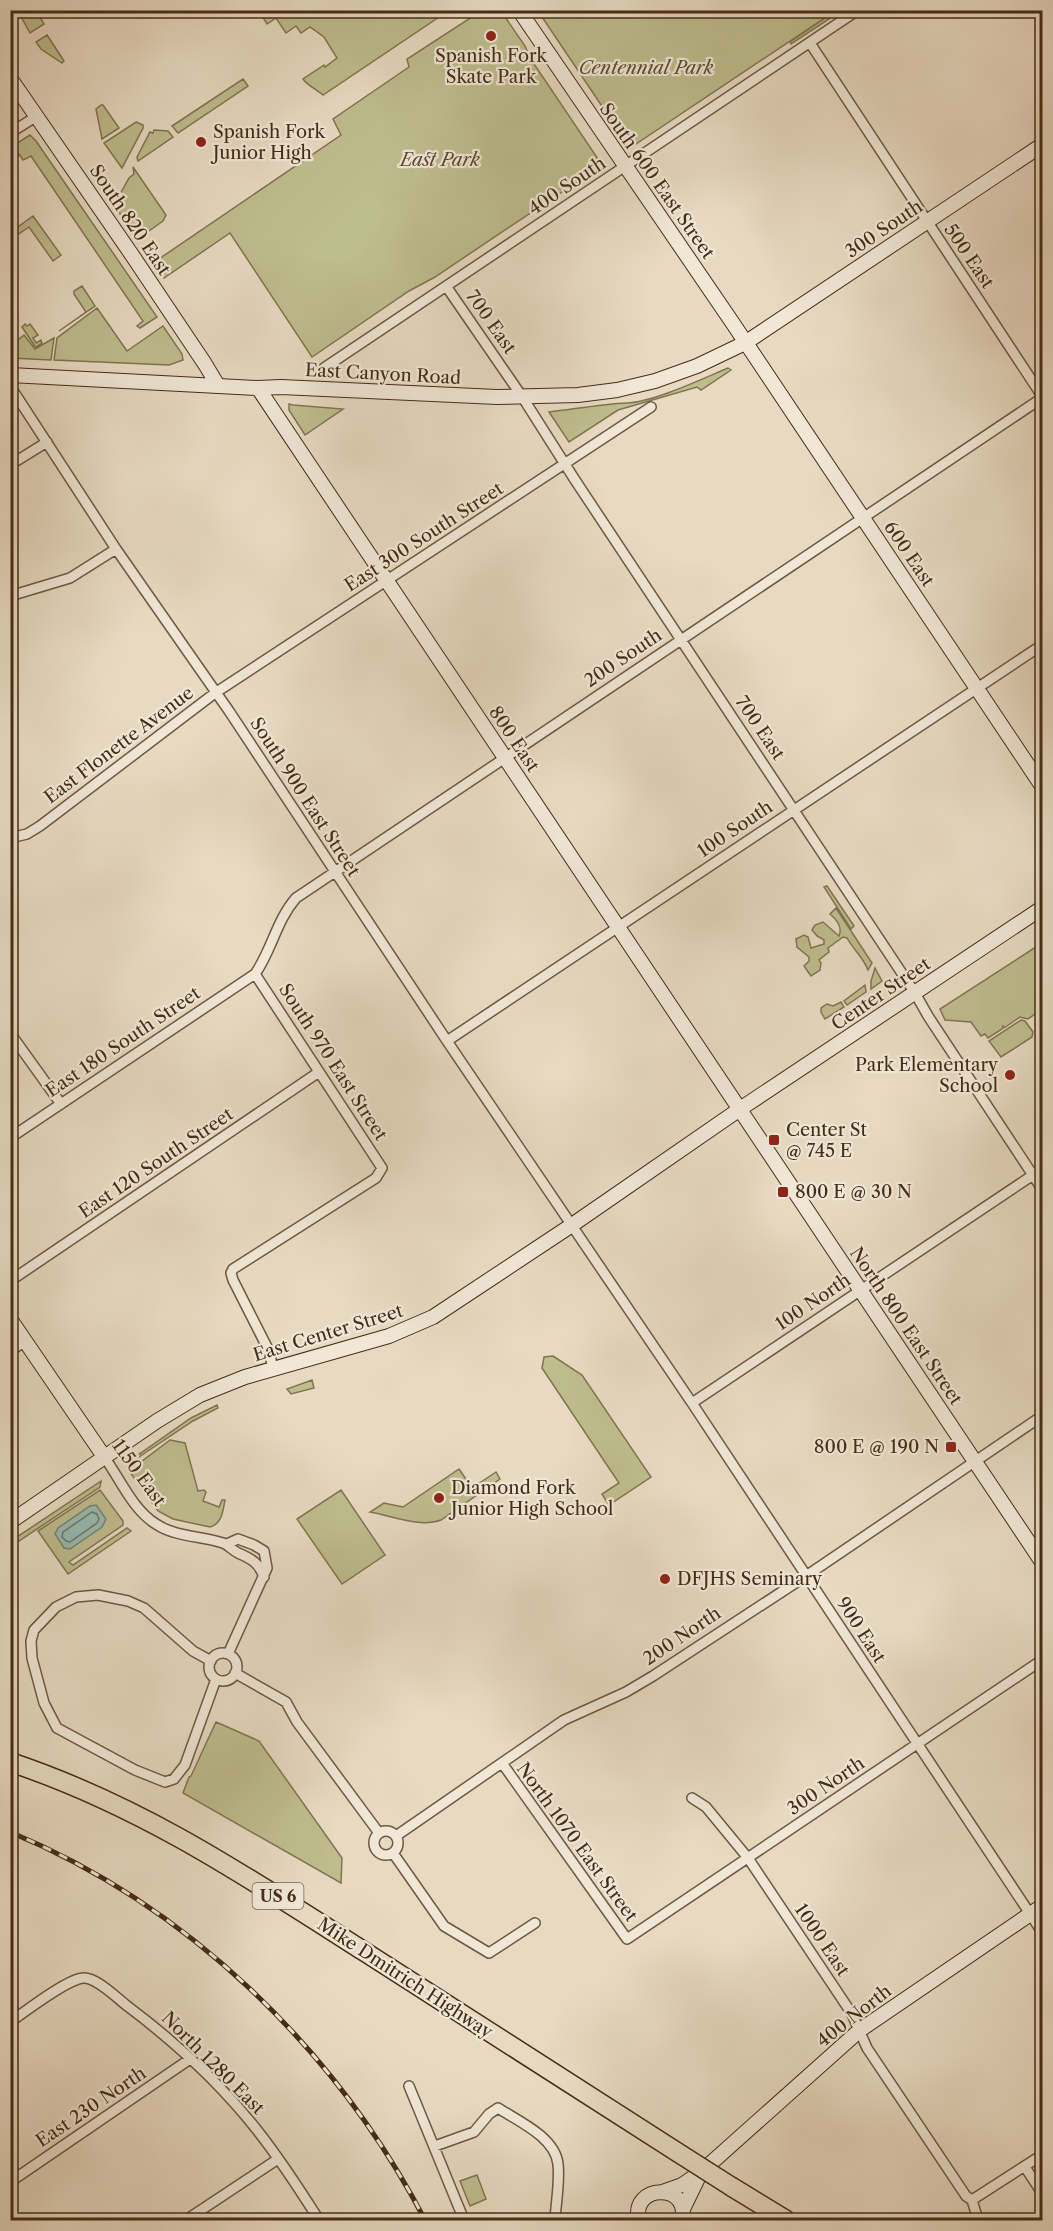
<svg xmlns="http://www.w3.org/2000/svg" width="1053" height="2231" font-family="'Libre Caslon Text',serif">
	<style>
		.green { fill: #bebd8e; stroke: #827452; stroke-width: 1.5 }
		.water { fill: #97bbb2; stroke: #768274; stroke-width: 1.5 }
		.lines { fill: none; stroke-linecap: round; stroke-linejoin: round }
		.shore { stroke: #6e7464; stroke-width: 1.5 }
		.street-casing { stroke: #6e5841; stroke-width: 12 }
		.secondary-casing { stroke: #452c16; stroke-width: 16 }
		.highway-casing { stroke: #452c16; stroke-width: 21 }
		.street { stroke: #f0e7d7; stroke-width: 9 }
		.secondary { stroke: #f0e7d7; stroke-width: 14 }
		.highway { stroke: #e8dac2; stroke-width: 18 }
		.rail-casing { stroke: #452c16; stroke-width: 5 }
		.rail { stroke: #f0e7d7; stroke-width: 3; stroke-dasharray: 9; stroke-linecap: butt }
		.highway-bridge-casing { stroke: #452c16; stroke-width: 21; stroke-linecap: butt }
		.highway-bridge { stroke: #e8dac2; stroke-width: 18 }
		.poi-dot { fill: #8f2418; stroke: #f0e7d7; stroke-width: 2 }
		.labels { text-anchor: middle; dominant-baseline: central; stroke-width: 4.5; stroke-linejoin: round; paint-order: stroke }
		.shield { fill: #f0e7d7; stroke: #786450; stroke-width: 1.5 }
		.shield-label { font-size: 16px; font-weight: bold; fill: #452c16 }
		.poi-label { font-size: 18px; fill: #452c16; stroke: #f0e7d7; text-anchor: start }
		.park-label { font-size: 18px; font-style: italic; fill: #5d492e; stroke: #f0e7d7 }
		.street-label { font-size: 18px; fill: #452c16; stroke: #f0e7d7 }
	</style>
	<rect width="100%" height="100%" fill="#e8dac2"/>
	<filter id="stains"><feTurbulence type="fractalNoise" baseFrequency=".00333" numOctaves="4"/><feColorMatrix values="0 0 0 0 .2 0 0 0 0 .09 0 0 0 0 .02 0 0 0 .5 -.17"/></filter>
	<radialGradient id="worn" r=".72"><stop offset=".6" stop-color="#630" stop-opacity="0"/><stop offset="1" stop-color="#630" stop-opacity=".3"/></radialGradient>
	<path class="green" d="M837,10L841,11L791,44L790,42Z
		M259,11H448L323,95C317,90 307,85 303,79L324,65L325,67L337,58L324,37L310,27L301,33L296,26L286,33L276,18L267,24Z
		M481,11H501L525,46L532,61L602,165L435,277L409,291L312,357L230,233L164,278L153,263L341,135L333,119L409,67L407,59Z
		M538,11H835L630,148Z
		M37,12L44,24L30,33L20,15Z
		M47,35L64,61L62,63L41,49L36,42Z
		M243,79L248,86L178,133L172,126Z
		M101,105H103L119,128L102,139L96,109Z
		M136,122L143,125V128L122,168L104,143Z
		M154,130L168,131L173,137L138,161L137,157L150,132L153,133Z
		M30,135L36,141L157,317L140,328L137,326L143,321L31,156L23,160L19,154L11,159V147Z
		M133,167L166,215L163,221L139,238L137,237L136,233L134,234L114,205L129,178L134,174Z
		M33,216L61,255L53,261L29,227L11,239V232Z
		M82,286L95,306L59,331L86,312L74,294V291Z
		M97,308L127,351L163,326L182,354L183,360L169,365L54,360L57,338Z
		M25,324L27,326L30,324L38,335L33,338L36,343L41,340L42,343L36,347L34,345L22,327Z
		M24,335L35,349L54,338L51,360L11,358V343H14Z
		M728,368L731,370L701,390L697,387L618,410L569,442L549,412C575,409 602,404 627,403C654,402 702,379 728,368Z
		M289,404L293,405L343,409L305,435L289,410Z
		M827,886L854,926L851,929L824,887Z
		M836,908L872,963L868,970C863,957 853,949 847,938L843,937L828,948L829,952L819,960L821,963L820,970L811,976L804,966L809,961V957L797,947L796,939L804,935L808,937L811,948L824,944V940L817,936L812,930L815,925L823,922L839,936C843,927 836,919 830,914Z
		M1042,943V1009L1028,1019L1020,1017L1004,1028L1003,1026L1002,1029L988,1038L985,1034L981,1036L971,1022L945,1020L940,1009Z
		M875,968L882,981L871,989V981Z
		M865,985L866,992L847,1005L844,1001Z
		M841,1002L844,1007L825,1019L821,1012V1008L827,1004L833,1006Z
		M1021,1020L1025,1021L1033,1032L1032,1037L1001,1057L989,1041Z
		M553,1356L582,1375L651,1477L612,1503L608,1504L602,1494L619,1483L542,1368L544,1357Z
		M312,1380L314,1388L291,1394L287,1389Z
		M217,1405L218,1408L193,1421L133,1461L131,1460L191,1418Z
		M170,1440L185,1443L198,1491L204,1490L206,1492L203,1501L219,1507L222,1500H225C223,1511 222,1524 210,1527L173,1519L158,1511L129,1471Z
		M459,1469L472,1488L496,1472L500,1479L441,1520C420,1528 392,1516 370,1512L384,1503L403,1507Z
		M101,1481L100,1487L19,1541L11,1543V1541Z
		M100,1490L123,1521V1525L69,1562L73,1565L127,1528L131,1531L68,1574L38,1531Z
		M341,1490L385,1555L342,1584L297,1519Z
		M216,1722L259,1741L342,1858L341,1883L183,1793L189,1777L191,1776Z
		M477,2175L486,2199L470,2206L460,2181Z"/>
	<path class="water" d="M96,1505L106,1519L102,1527L70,1549L64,1548L55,1534L58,1528L90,1506Z"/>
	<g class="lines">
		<path class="shore" d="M92,1512L97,1514L99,1519L97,1523L70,1542L66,1541L62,1537L63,1532Z"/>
		<g class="street-casing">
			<path id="street" d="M810,43L1042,396
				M10,133L37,116
				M446,286L523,398L575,480L915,993L928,1016L1042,1189
				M324,368L858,10
				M10,386L116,549L229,711L447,1041L692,1403L1042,1932
				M10,465L47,442
				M10,596L70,578L116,549
				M10,838L27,834L40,826L215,693L651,407
				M255,974L382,1168L376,1178L233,1269L231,1273L233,1280L269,1351L273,1369
				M10,1033L61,1104
				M447,1041L1042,645
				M10,1138L255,974C272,950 276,921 296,898L1042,398
				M10,1281L319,1072
				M10,1351L26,1341
				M692,1403L1042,1169
				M105,1458C120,1479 133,1510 156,1524C175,1537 202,1536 223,1543C229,1545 232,1550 238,1553C252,1559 259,1563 264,1577
				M227,1544L238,1539L254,1545L264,1551L267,1568L228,1654
				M209 1667a14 14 0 1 1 28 0a14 14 0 1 1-28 0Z
				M211,1661L193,1651L144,1608L128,1601L98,1595L76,1597L56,1607L34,1630L31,1641L32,1658L44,1703L57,1728L135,1770L165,1782L174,1779L185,1765L216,1679
				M235,1673L286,1702L297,1722L379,1833
				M502,1763L627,1939L1042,1660
				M692,1798L706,1807L748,1858L852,2014L867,2048L966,2196L972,2200
				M374 1843a12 12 0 1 1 24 0a12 12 0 1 1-24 0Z
				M396,1836L564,1720L626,1692L653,1676L806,1576L1042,1416
				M393,1853L444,1926L489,1953L535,1923
				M10,2022C25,2012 68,1978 84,1978C97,1978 116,1997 126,2005C174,2041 220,2083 257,2130C280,2159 300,2190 319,2220
				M409,2086L464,2220
				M435,2146L474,2132L489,2114L498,2108C518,2121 555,2137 558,2164C560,2182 556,2202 555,2220
				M1025,2167L1042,2193
				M10,2182L190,2059
				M972,2200L1042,2155
				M972,2200L978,2220
				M186,2220L278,2159"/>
		</g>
		<g class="secondary-casing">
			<path id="secondary" d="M519,10L734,325L1042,786
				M10,78L132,255L205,364L217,384
				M10,375L258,388L281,387L497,397L578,395L617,390L655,381L697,366L745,343L1042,145
				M258,388L1042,1562
				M10,1319L105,1458
				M10,1522L157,1421L200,1395L245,1377L389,1336L433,1317L572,1225L740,1109L1042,908
				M665,2191L682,2185L701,2172L860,2030L1042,1906
				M683,2209L700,2174
				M639,2220C630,2184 691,2182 682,2220"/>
		</g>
		<g class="highway-casing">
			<path id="highway" d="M10,1762C142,1806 249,1878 365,1952C469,2018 573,2085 677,2152
				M732,2187L786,2220"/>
		</g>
		<use href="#street" class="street"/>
		<use href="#secondary" class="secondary"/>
		<use href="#highway" class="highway"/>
		<g class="rail-casing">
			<path id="rail" d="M10,1832C189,1906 336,2050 425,2220"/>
		</g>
		<use href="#rail" class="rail"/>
		<g class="highway-bridge-casing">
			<path id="highway-bridge" d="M677,2152L732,2187"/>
		</g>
		<use href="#highway-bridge" class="highway-bridge"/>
	</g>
	<g class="poi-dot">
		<circle cx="491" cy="36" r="6"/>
		<circle cx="201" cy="142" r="6"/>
		<circle cx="1010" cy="1075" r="6"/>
		<rect x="768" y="1134" width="12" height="12" rx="3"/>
		<rect x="777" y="1186" width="12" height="12" rx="3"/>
		<rect x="945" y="1441" width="12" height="12" rx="3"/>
		<circle cx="439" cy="1498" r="6"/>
		<circle cx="665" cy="1579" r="6"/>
	</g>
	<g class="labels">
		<rect class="shield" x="252.5" y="1883" width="51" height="26" rx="4.5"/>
		<g class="shield-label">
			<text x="278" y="1896">US 6</text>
		</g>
		<g class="poi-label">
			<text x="491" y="56" text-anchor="middle">Spanish Fork<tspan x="491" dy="21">Skate Park</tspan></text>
			<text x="213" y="132">Spanish Fork<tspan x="213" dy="21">Junior High</tspan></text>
			<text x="998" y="1065" text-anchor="end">Park Elementary<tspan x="998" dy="21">School</tspan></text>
			<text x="786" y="1130">Center St<tspan x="786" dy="21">@ 745 E</tspan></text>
			<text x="795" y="1192">800 E @ 30 N</text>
			<text x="939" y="1447" text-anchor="end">800 E @ 190 N</text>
			<text x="451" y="1488">Diamond Fork<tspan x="451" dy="21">Junior High School</tspan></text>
			<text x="677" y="1579">DFJHS Seminary</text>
		</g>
		<g class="park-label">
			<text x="646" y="68">Centennial Park</text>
			<text x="440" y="160">East Park</text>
		</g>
		<g class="street-label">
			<text transform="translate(657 181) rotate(55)">South 600 East Street</text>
			<text transform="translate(567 186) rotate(-34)">400 South</text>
			<text transform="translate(130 220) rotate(56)">South 820 East</text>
			<text transform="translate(884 229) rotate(-34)">300 South</text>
			<text transform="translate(969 256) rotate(56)">500 East</text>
			<text transform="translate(491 322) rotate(55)">700 East</text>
			<text transform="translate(383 374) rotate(3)">East Canyon Road</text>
			<text transform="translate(424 537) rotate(-33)">East 300 South Street</text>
			<text transform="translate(909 554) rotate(56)">600 East</text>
			<text transform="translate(623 658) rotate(-34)">200 South</text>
			<text transform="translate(760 728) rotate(56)">700 East</text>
			<text transform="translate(514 739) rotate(56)">800 East</text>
			<text transform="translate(119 745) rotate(-37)">East Flonette Avenue</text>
			<text transform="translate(305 797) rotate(57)">South 900 East Street</text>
			<text transform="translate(735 829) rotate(-34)">100 South</text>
			<text transform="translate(881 994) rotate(-34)">Center Street</text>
			<text transform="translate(123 1042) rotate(-34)">East 180 South Street</text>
			<text transform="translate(333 1062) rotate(57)">South 970 East Street</text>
			<text transform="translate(156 1163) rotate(-34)">East 120 South Street</text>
			<text transform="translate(813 1302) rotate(-34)">100 North</text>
			<text transform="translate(906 1326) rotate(56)">North 800 East Street</text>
			<text transform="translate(328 1333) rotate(-17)">East Center Street</text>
			<text transform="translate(139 1473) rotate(54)">1150 East</text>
			<text transform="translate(861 1630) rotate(57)">900 East</text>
			<text transform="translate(682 1636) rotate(-34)">200 North</text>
			<text transform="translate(826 1786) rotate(-34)">300 North</text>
			<text transform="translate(577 1842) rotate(54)">North 1070 East Street</text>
			<text transform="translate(822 1940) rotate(56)">1000 East</text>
			<text transform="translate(405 1978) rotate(33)">Mike Dmitrich Highway</text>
			<text transform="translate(854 2016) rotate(-38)">400 North</text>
			<text transform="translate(213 2063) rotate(45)">North 1280 East</text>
			<text transform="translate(91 2107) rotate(-34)">East 230 North</text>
		</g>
	</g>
	<rect width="1053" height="2231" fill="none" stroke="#e8dac2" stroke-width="36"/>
	<rect x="12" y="12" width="1029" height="2207" fill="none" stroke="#452c16" stroke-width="3"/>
	<rect x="18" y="18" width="1017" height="2195" fill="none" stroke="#452c16" stroke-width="1.5"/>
	<rect width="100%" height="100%" filter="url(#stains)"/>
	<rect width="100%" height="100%" fill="url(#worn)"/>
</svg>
